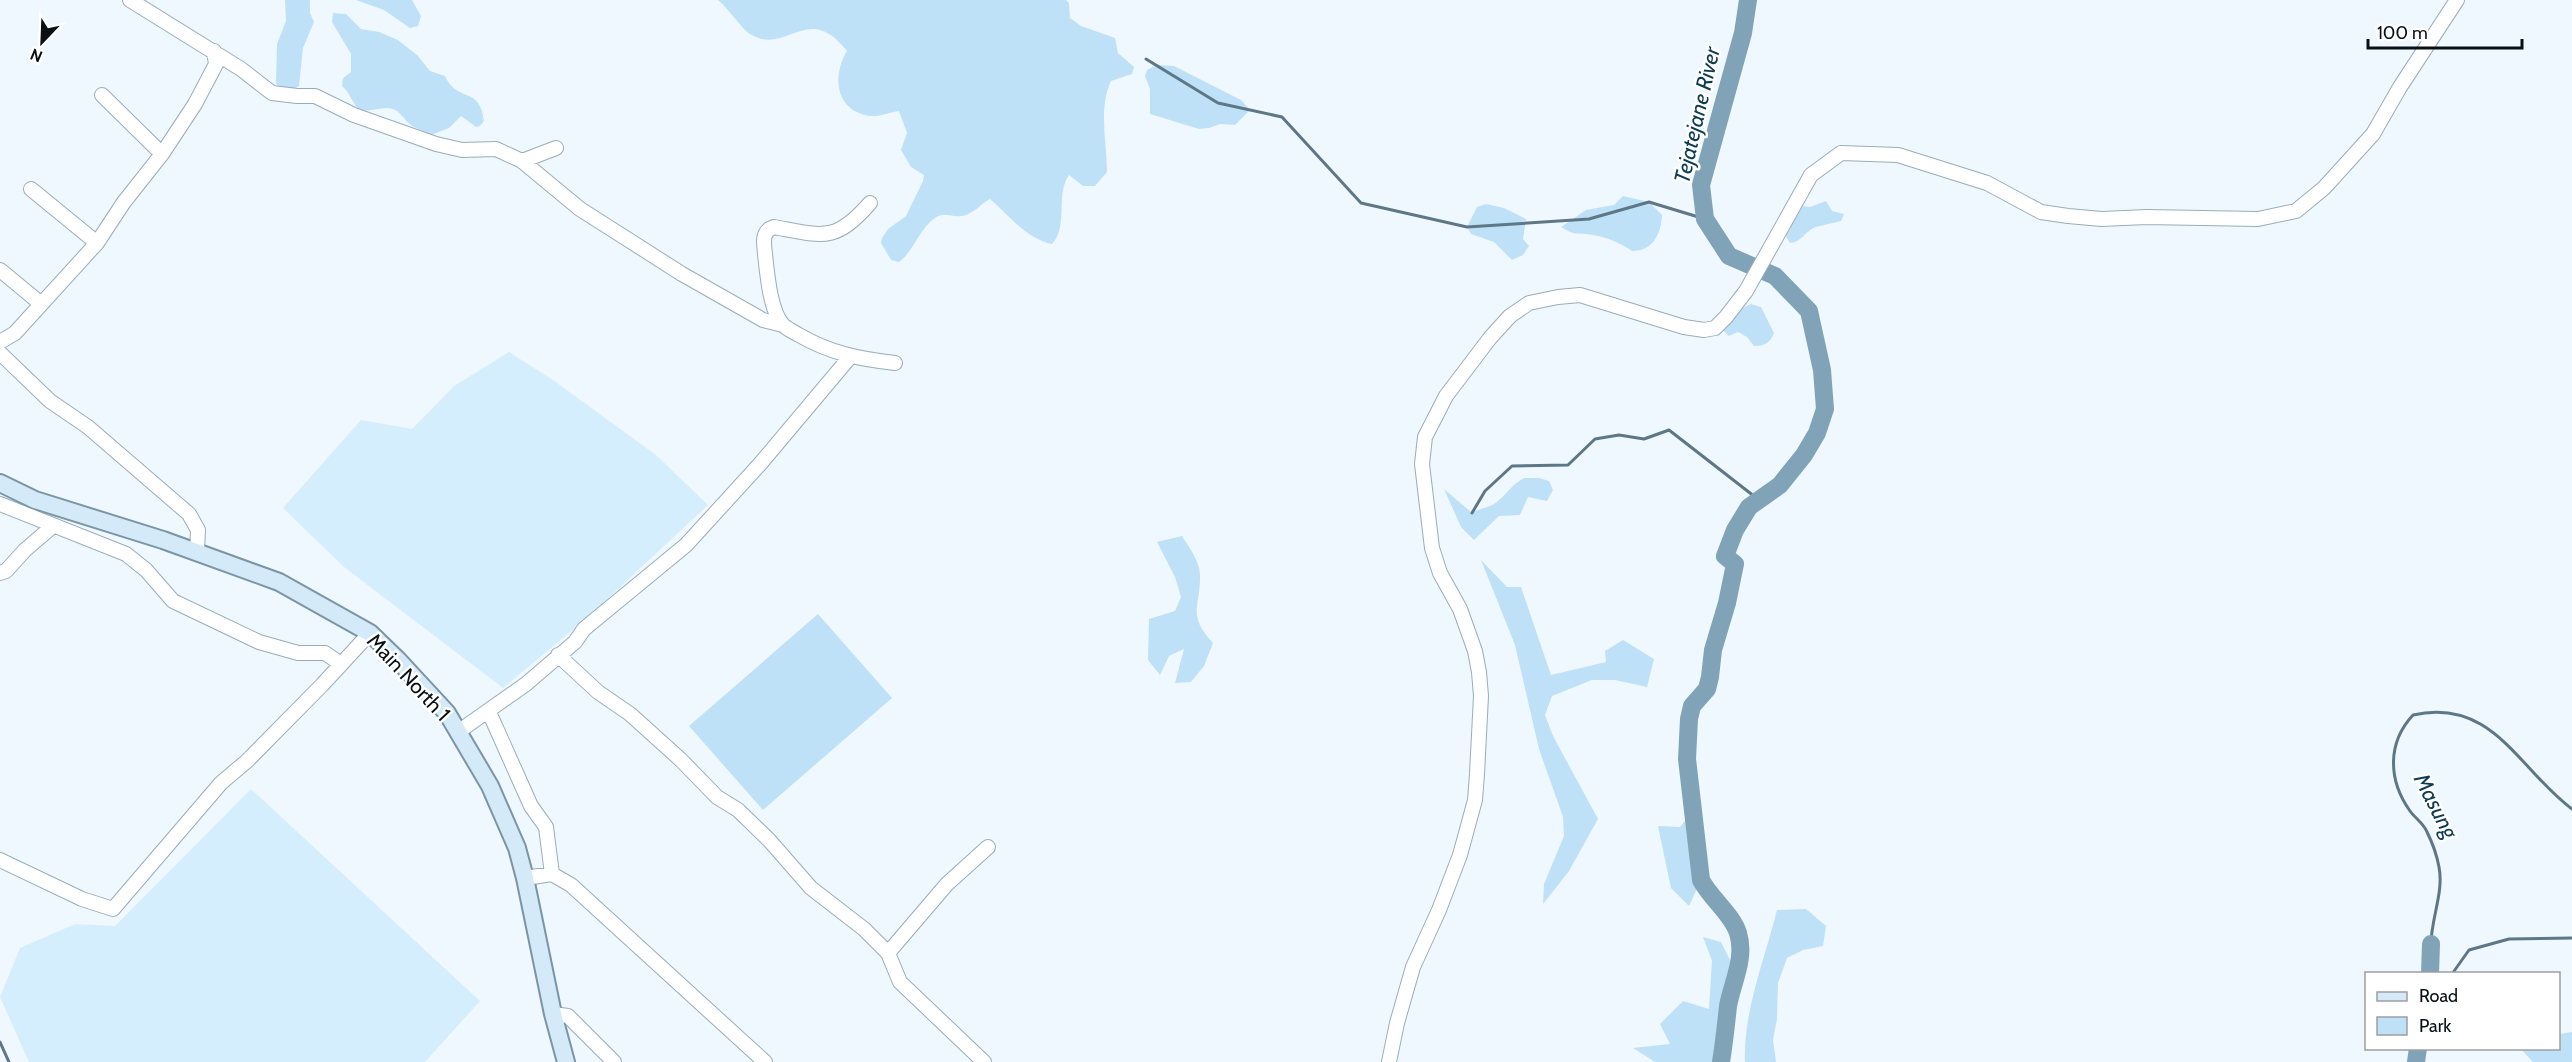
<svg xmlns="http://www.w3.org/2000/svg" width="2572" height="1062" font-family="Cabin,sans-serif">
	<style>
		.built { fill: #d5eefd }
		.green { fill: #bee1f8 }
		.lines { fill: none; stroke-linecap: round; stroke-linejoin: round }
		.stream { stroke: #5d7787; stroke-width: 3 }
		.river { stroke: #81a3b8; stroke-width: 18 }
		.minor-casing { stroke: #98adbb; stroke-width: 16 }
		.major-casing { stroke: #7a95a5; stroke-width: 20 }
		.minor { stroke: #fff; stroke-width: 14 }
		.major { stroke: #d4eaf8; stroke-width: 16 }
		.labels { text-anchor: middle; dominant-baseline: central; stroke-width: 5; stroke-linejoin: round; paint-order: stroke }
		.street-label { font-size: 21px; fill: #081014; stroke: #fff }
		.water-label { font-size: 22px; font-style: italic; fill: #0c3b52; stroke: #fff }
	</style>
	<rect width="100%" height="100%" fill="#eff8fe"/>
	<path class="built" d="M509,352L553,380L656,455L708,505L587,618L503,688L344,567L283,508L361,420L412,429L454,386Z
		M251,789L480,1001L425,1062H29L0,997L20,948L75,924L115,926Z"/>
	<path class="green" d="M285,0H310V13L314,22L303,48L299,86L290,91L281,89L276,83L277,44L286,21Z
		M356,0H412L421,16L418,26L410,28L384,10Z
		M718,0H1066L1069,3L1070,18L1081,26L1115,38L1118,53L1134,67L1132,74L1111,81C1098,110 1107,141 1107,172L1095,186H1083L1069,175C1055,194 1069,226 1052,244C1026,239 1009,215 990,199C981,204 973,214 962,216C952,218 944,211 935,218C919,229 914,251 899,262L891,260L881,243L882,238L888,229L906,216L923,181L924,175L911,167L901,150L907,133L899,111C890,112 879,117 871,116C836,112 831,77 847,51C807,0 787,57 750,34C742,29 728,8 718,0Z
		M333,13L346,14L361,29L379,32L398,40L418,56L430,71L445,76C458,104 480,85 484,121L480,126L476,127L461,116L449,128L431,135C425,131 420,130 414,127C403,121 402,109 387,108C378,108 369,112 359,110C352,102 350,93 342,86L343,78L351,72V54L332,22Z
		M1157,65L1174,66L1241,100L1250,110L1235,125L1220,124L1209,128L1199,129L1150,114V89L1145,76L1147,70Z
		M1623,196L1649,202L1662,215C1661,233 1654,251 1632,251C1621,243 1606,237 1593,235C1577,232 1577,237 1561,227L1586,210L1614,205Z
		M1826,201L1832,211L1844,214L1841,221C1833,223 1824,225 1816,227C1805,231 1802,242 1790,243L1784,233L1802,206L1810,207Z
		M1486,204L1504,208L1526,219L1523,239L1529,246L1523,255L1512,260L1494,242L1471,234L1467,227L1477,207Z
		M1751,304L1761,307L1774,333C1770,343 1765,346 1754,346L1747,337L1738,332L1729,336L1722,329L1741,309Z
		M1524,478H1539L1549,481L1553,490L1547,501L1528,497L1520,515L1499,516L1474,540L1461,527L1444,489L1472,513C1480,508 1492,507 1498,501C1508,493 1511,485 1524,478Z
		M1182,536C1189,547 1199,560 1200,574C1201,607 1186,614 1213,643L1204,666L1191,682L1175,683L1184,649L1169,656L1160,675L1148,660L1149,619L1175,611L1181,597L1175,577L1157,542Z
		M1481,560L1507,587H1521L1551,675L1606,662L1605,651L1623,640L1654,659L1647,687L1615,680H1592L1552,696L1545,715L1553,736L1598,819L1569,871L1543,904L1544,884L1564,836L1563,817L1539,749L1515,645Z
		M818,614L892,698L763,810L689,726Z
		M1692,812L1701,880L1689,906L1671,888L1658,826L1680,827Z
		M1806,909L1826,926L1823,946L1803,950L1787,958L1778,983L1777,1019L1773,1040L1776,1062H1745C1743,1012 1765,958 1777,910Z
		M1703,937L1721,942L1731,962L1719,1062H1655L1633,1048L1670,1044L1660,1024L1683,1001L1709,1009L1712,961Z
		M2572,1032V1062H2533L2521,1049L2558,1048L2559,1034Z"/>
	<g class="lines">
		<path class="stream" d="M1146,59L1218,103L1282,117L1361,203L1467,227L1589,219L1649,202L1705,219
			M1472,513L1485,491L1512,466L1568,465L1595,439L1619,435L1644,439L1669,430L1759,500
			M2431,944C2431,919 2444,892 2439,867C2437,856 2432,842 2427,832C2424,824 2415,818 2410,811C2388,780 2387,743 2413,715C2493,697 2519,770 2572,809
			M2452,974L2469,950L2509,939L2572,938
			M0,1042L9,1062"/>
		<path class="river" d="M2430,974L2431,944
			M1721,1062C1724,1044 1726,1025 1728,1006C1732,983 1746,958 1738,933C1732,914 1711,899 1701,880L1687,759L1689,719L1692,706L1707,689L1710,677L1713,650L1727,603L1735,564L1725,556L1735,530L1749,507L1780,485L1804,455L1817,433L1825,409L1822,370L1809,311L1775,276L1729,256L1705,219L1701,185L1743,33L1748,0
			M2416,1062L2418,1048"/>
		<g class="minor-casing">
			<path id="minor" d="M130,0L241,69L272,93L297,96H315L354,115L436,144L462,150L496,149L522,161L556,148
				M102,95L162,154
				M522,161L580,209L682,274L763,320L783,325
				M31,189L97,243
				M870,203C835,243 823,236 774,227C761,231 764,243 765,254C767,272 770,311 783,325C787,329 794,332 799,335C830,353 859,359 895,363
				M0,270L40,303
				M0,342L15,333L97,243L124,202L162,154L195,104L216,64L214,51
				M0,353L50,401L88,427L189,514L198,530L197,551
				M0,504L126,554L146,570L173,601L259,642L298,653H325L341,664
				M0,573L6,571L25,550L53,526
				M558,655L598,692L630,714L681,760L717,797L738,810L769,840L811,888L864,929L888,953L947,884L988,847
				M489,712L531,806L546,827L552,874
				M458,732L526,684L575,642L584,629L686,545L760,464L850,357
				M0,860L82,899L113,909L221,783L247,761L322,685L370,633
				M525,878L552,874L571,885L765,1062
				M888,953L900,982L984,1062
				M553,1014L568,1016L614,1062
				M1389,1062L1397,1023L1413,967L1439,910L1460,855L1475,800L1477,774L1481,696L1479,672L1475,651L1460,609L1440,573L1432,548L1422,464L1425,437L1446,396L1490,338L1510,316L1529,303L1558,297L1580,295L1684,327L1704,330L1715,328L1726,317L1746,291L1811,175L1841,153L1898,155L1987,183L2041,212L2068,216L2102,219L2146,217L2258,219L2296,211L2324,188L2373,134L2400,87L2457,0"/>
		</g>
		<g class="major-casing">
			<path id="major" d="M0,483L35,500L163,540L279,582L370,633L398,660L447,713L490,786L517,848L525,878L553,1014L566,1062"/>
		</g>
		<use href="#minor" class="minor"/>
		<use href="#major" class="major"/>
	</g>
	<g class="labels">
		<g class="street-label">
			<text transform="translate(409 677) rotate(47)">Main North 1</text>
		</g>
		<g class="water-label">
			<text transform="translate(1697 115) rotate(-77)">Tejatejane River</text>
			<text transform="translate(2436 806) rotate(63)">Masung</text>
		</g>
	</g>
	<rect x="2365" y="972" width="195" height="78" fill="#ffffff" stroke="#9c9fa1" stroke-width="1.5"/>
	<rect x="2377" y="992" width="30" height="9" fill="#d4eaf8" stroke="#9c9fa1" stroke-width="1.5"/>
	<text x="2419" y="1002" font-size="18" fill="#081014">Road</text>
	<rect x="2377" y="1017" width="30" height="18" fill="#bee1f8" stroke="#9c9fa1" stroke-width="1.5"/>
	<text x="2419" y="1032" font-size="18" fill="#081014">Park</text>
	<g transform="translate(42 42) rotate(203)" stroke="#ffffff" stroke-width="4.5" paint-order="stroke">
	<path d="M0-4.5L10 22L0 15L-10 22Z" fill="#081014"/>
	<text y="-9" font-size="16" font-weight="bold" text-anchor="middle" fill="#081014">N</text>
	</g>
	<path d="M2368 39v9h154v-9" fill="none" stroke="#081014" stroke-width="3"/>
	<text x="2377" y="39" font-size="18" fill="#081014" stroke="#ffffff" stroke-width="4.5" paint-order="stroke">100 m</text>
</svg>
